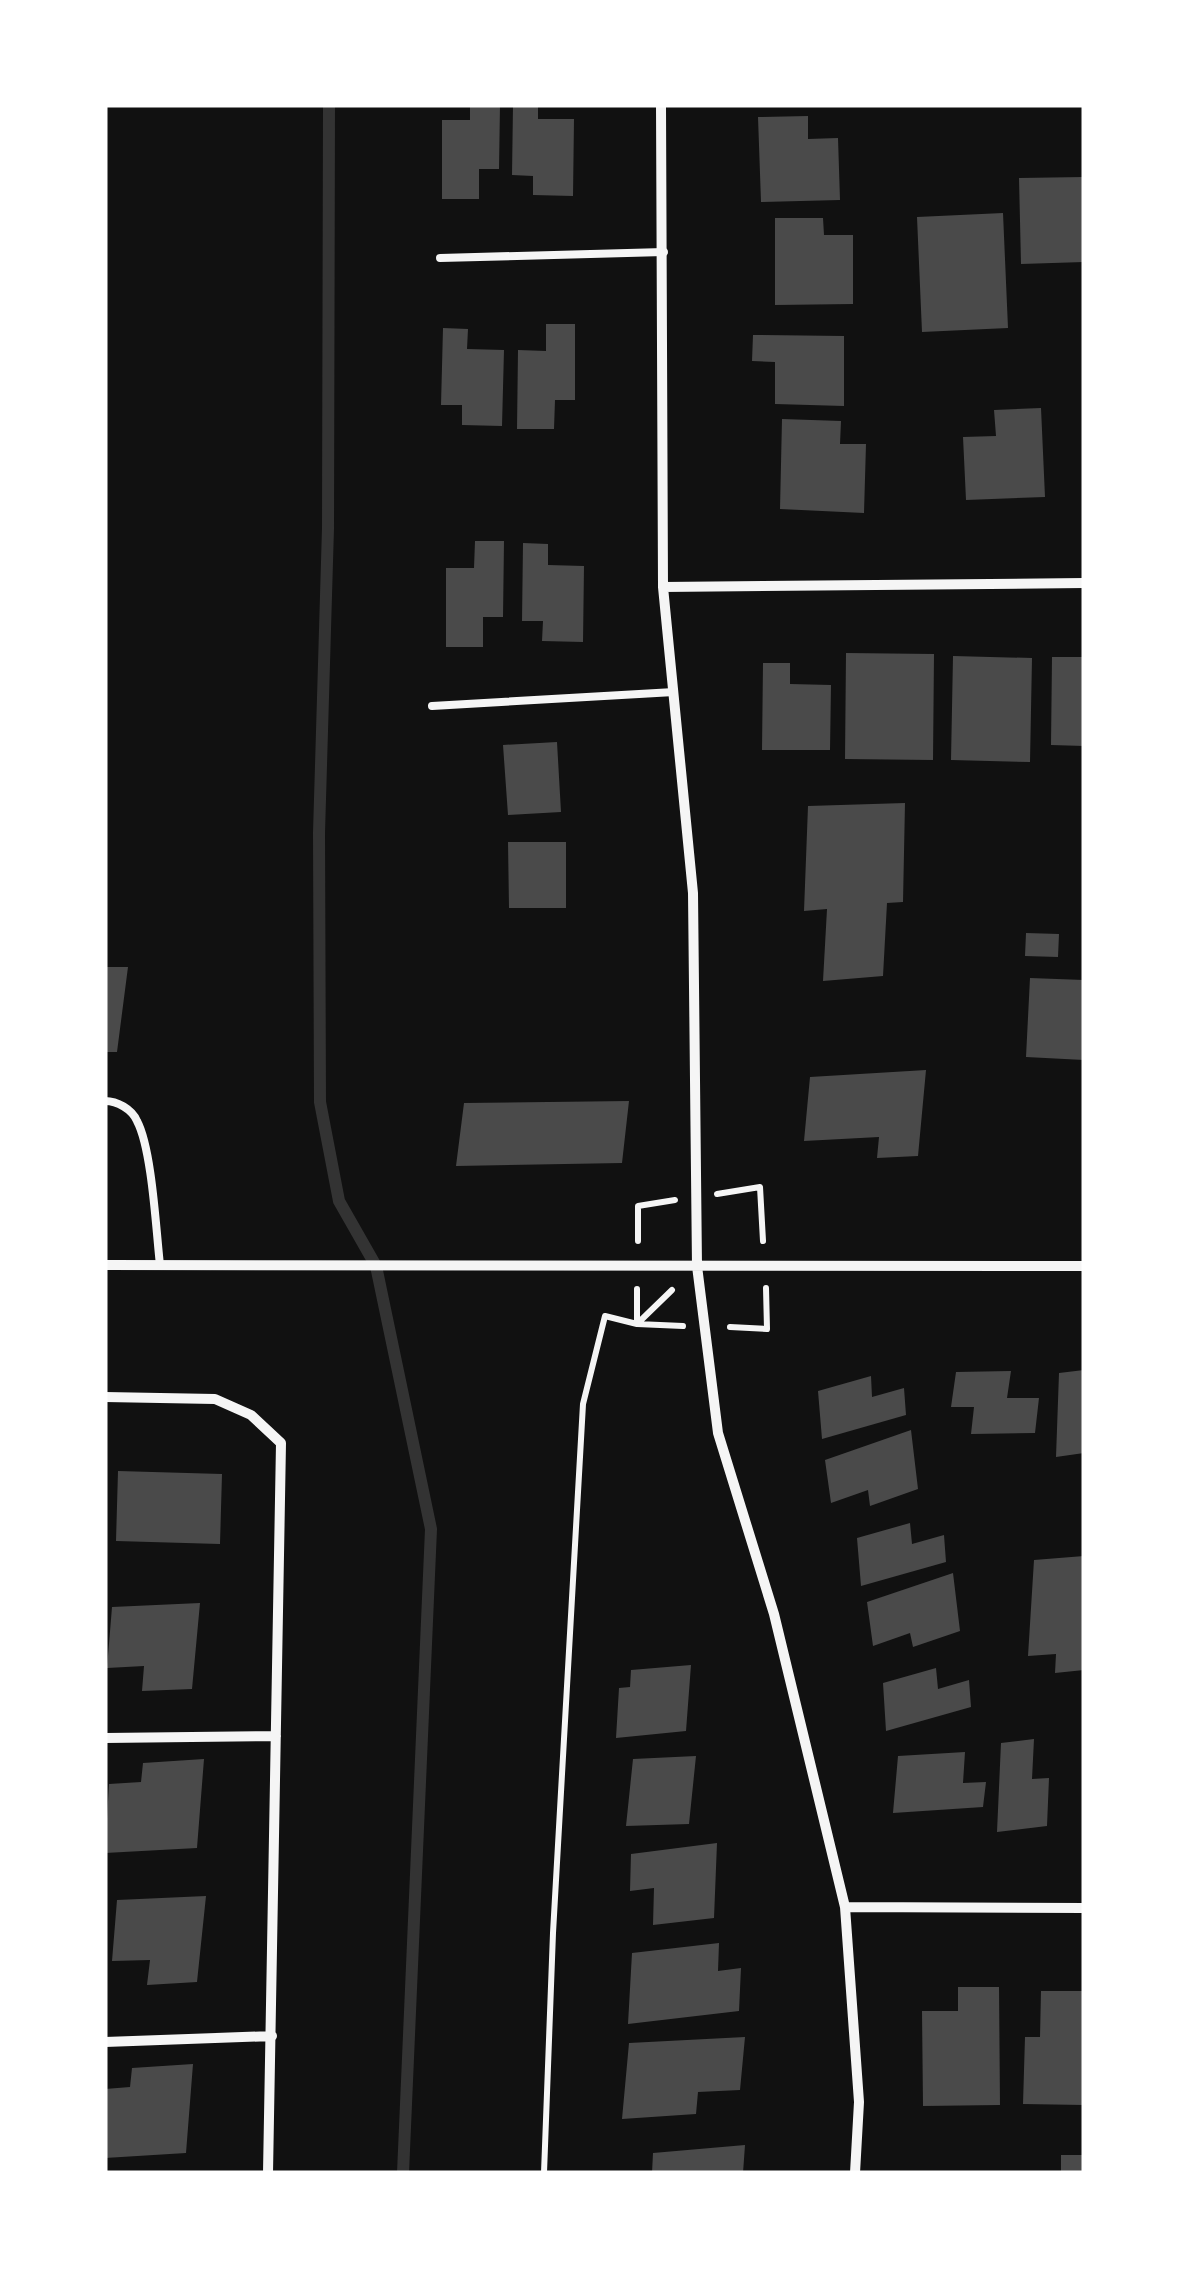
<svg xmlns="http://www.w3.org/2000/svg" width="1189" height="2278" font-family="Manrope,sans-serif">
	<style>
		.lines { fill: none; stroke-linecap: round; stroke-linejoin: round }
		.stream { stroke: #333; stroke-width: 12 }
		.building { fill: #4a4a4a }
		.path { stroke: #f5f5f5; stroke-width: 6 }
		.service { stroke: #f5f5f5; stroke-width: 8 }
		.minor { stroke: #f5f5f5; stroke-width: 10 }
	</style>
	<rect width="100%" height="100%" fill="#111"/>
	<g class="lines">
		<path class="stream" d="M329,105L328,528L319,833L320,1102L339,1201L376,1266L431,1529L403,2173"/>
	</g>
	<path class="building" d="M470,105H500L499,169H479V199H442V120H470Z
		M513,105H538V119H574L573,196L533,195V176L512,175Z
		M808,116V139L838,138L840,200L761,202L758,117Z
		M1084,177V262L1021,264L1019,178Z
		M1003,213L1008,328L922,332L917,217Z
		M775,218H823L824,235H853V304L775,305Z
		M546,324H575V400H555L554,429H517L518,350L546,351Z
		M443,328L468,329L467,349L504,350L502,426L462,425V405H441Z
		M753,335L844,336V406L775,404V362L752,361Z
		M1041,408L1045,497L966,500L963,437L996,436L994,410Z
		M782,419L841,421L840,444H866L864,513L780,509Z
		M475,541H504L503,617H483V647H446V568H474Z
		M523,543L548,544V565L584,566L583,642L542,641L543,621H522Z
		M846,653L934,654L933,760L845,759Z
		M953,656L1032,658L1030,762L951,760Z
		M1052,657H1084V746L1051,745Z
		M763,663H790V684L831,685L830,750H762Z
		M557,742L561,812L508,815L503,745Z
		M905,803L903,902L887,903L883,976L823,981L827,909L804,911L808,806Z
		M508,842H566V908H509Z
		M1026,933L1059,934L1058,957L1025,956Z
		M105,967H128L117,1052H105Z
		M1030,978L1084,980V1060L1026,1057Z
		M926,1070L918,1156L877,1158L879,1137L804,1141L810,1077Z
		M629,1101L622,1163L456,1166L464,1103Z
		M1084,1370V1453L1056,1457L1059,1373Z
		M1011,1371L1007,1398H1039L1035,1433L971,1434L974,1407H951L956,1372Z
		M871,1376L872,1397L904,1388L906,1415L822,1439L818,1391Z
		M911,1430L918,1489L870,1506L868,1490L831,1503L825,1460Z
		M118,1471L222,1474L220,1544L116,1541Z
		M910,1523L912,1544L944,1535L946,1562L861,1586L857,1538Z
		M1084,1556V1670L1055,1673L1056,1654L1028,1656L1034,1560Z
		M953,1573L960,1631L913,1647L910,1633L873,1646L867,1602Z
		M200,1603L192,1689L142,1691L144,1666L107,1668L112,1607Z
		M691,1665L686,1731L616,1738L619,1688L630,1687L631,1670Z
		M936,1668L938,1689L969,1680L971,1707L886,1731L883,1683Z
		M1034,1739L1032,1779L1049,1778L1047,1826L997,1832L1001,1743Z
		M965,1752L963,1783L986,1782L983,1807L893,1813L898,1756Z
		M696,1756L689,1824L626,1826L633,1759Z
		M204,1759L197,1848L105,1853L109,1784L141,1782L143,1763Z
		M717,1843L714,1918L653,1925L654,1888L630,1891L631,1854Z
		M206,1896L197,1982L147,1985L150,1960L112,1961L117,1900Z
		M719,1943L718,1971L741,1968L739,2011L628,2024L632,1953Z
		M958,1987H999L1000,2105L923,2106L922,2011H958Z
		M1041,1991H1084V2105L1023,2104L1025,2037H1040Z
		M745,2037L740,2090L698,2092L696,2114L622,2119L629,2043Z
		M193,2064L186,2153L105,2158V2089L130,2087L132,2068Z
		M745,2145L743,2173H652L653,2153Z
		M1061,2155H1084V2173H1061Z"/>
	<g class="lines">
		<path class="path" d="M717,1194L760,1187L763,1241
			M638,1241V1206L675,1200
			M638,1323L672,1290
			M637,1324V1289
			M730,1327L767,1329L766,1288
			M544,2173L553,1933L583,1404L605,1316L637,1324L683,1326"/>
		<path class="service" d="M440,258L664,252
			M432,706L674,692
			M105,1101C117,1101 132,1109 137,1121C152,1149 156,1230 160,1265"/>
		<path class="minor" d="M661,105L663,587L693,893L697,1266L718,1433L774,1614L845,1907L859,2102L855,2173
			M663,587L1084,583
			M105,1265L1084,1266
			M105,1397L215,1399L251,1415L281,1443L268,2173
			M105,1738L276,1736
			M845,1907L1084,1908
			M105,2042L272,2036"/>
	</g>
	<rect width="1189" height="2278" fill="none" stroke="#ffffff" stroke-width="215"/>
</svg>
